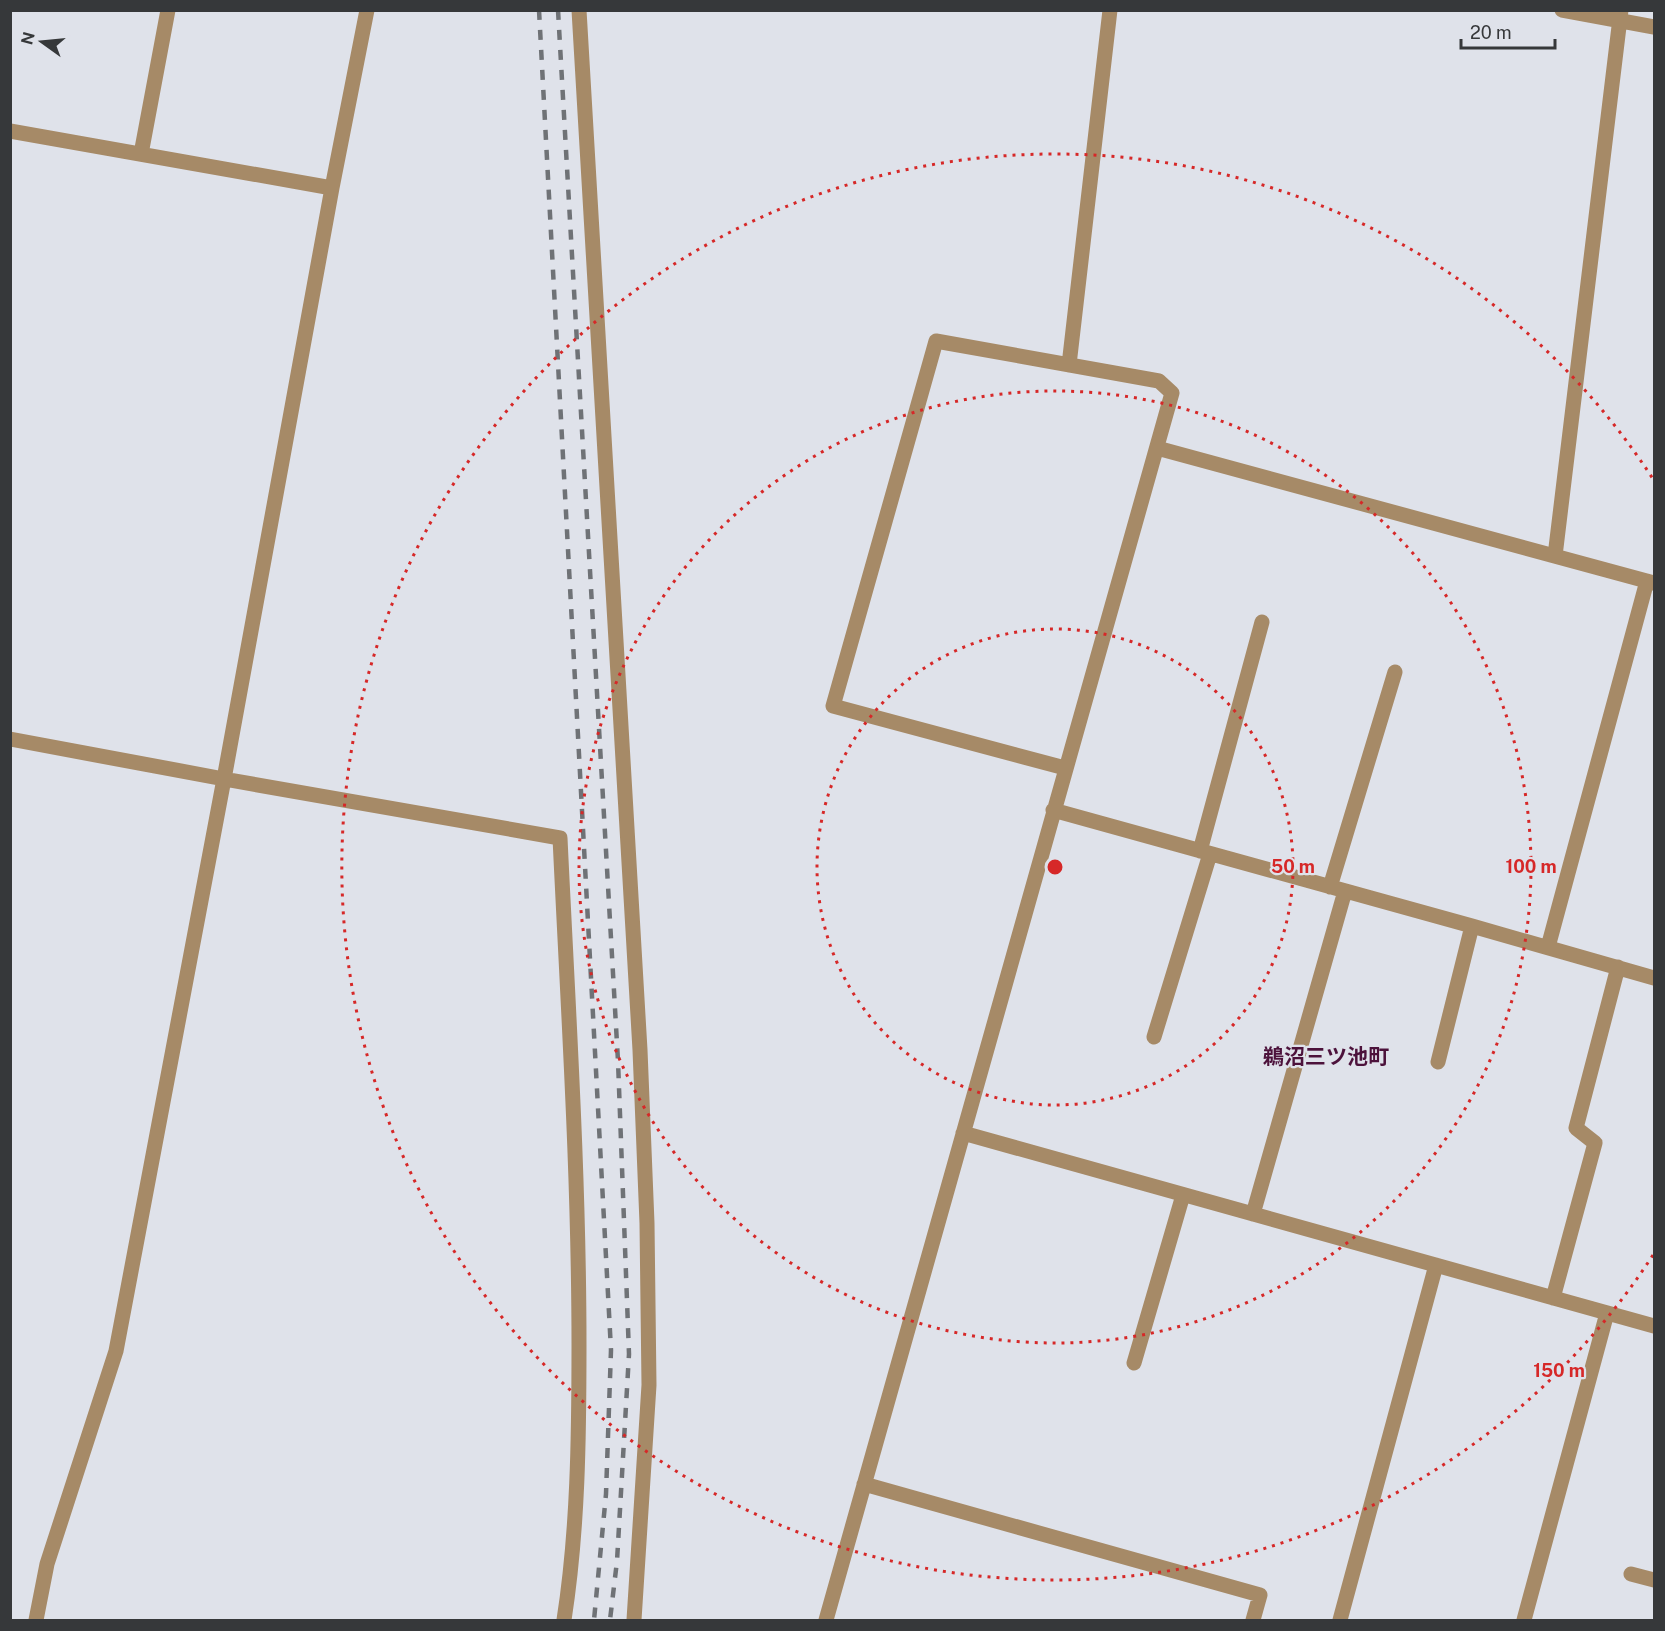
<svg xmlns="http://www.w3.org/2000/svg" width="1665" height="1631" font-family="'Public Sans','Noto Sans JP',sans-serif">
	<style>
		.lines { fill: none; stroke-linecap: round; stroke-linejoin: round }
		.minor { stroke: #a68a67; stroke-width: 15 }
		.rail { stroke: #6f7276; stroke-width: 4.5; stroke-dasharray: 10 10; stroke-linecap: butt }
		.ring { fill: none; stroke: #d62828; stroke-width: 3; stroke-dasharray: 3 6 }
		.labels { text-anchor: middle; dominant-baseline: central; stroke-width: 4.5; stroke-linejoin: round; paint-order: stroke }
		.quarter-label { font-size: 21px; font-weight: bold; fill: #4c123b; stroke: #dfe2ea }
		.centre { fill: #d62828; stroke: #dfe2ea; stroke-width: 3 }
		.ring-label { font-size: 18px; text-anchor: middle; font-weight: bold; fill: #d62828; stroke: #dfe2ea; stroke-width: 4.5; stroke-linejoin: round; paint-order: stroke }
	</style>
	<rect width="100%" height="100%" fill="#dfe2ea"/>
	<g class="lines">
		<path class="minor" d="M579,10L640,1050L647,1223L649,1385L634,1620
			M1562,10L1654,27
			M10,131L332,188
			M141,154L168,10
			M1069,365L1110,10
			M1157,448L1654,583
			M1555,556L1621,10
			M10,739L224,779L560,838C568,1007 579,1176 579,1345C579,1436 578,1530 564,1620
			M1053,810L1472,926L1654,978
			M1200,851L1262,622
			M1330,887L1395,672
			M1548,947L1647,581
			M1154,1037L1210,854
			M1438,1062L1472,926
			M963,1133L1654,1326
			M1253,1214L1345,891
			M1553,1298L1595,1143L1576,1128L1618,967
			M1134,1363L1183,1195
			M864,1484L1260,1595L1253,1620
			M1631,1574L1654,1580
			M36,1620L47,1564L116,1351L224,779L332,188L367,10
			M826,1620L1172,393L1159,381L936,341L833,706L1065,768
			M1340,1620L1436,1265
			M1524,1620L1607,1313"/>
		<path class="rail" d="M539,10L611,1350L606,1494L594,1620
			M558,10L618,1061L629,1354L617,1561L610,1620"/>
	</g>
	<g class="ring">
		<circle cx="1055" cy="867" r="238"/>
		<circle cx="1055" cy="867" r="476"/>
		<path d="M1653 1255A713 713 0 1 1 1653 479"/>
	</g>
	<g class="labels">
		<g class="quarter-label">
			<text x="1326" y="1056">鵜沼三ツ池町</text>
		</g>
	</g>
	<circle cx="1055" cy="867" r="9" class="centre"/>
	<g class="ring-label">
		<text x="1293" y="873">50 m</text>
		<text x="1531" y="873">100 m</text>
		<text x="1559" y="1377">150 m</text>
	</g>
	<rect width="1665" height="1631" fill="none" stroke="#36383a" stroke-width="24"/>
	<g transform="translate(42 42) rotate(285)" stroke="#dfe2ea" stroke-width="4.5" paint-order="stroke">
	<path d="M0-4.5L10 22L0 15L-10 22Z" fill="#36383a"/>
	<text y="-9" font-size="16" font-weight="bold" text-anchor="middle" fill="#36383a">N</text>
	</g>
	<path d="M1461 39v9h94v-9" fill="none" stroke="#36383a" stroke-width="3"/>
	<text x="1470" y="39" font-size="18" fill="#36383a" stroke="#dfe2ea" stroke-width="4.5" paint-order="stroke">20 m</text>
</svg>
